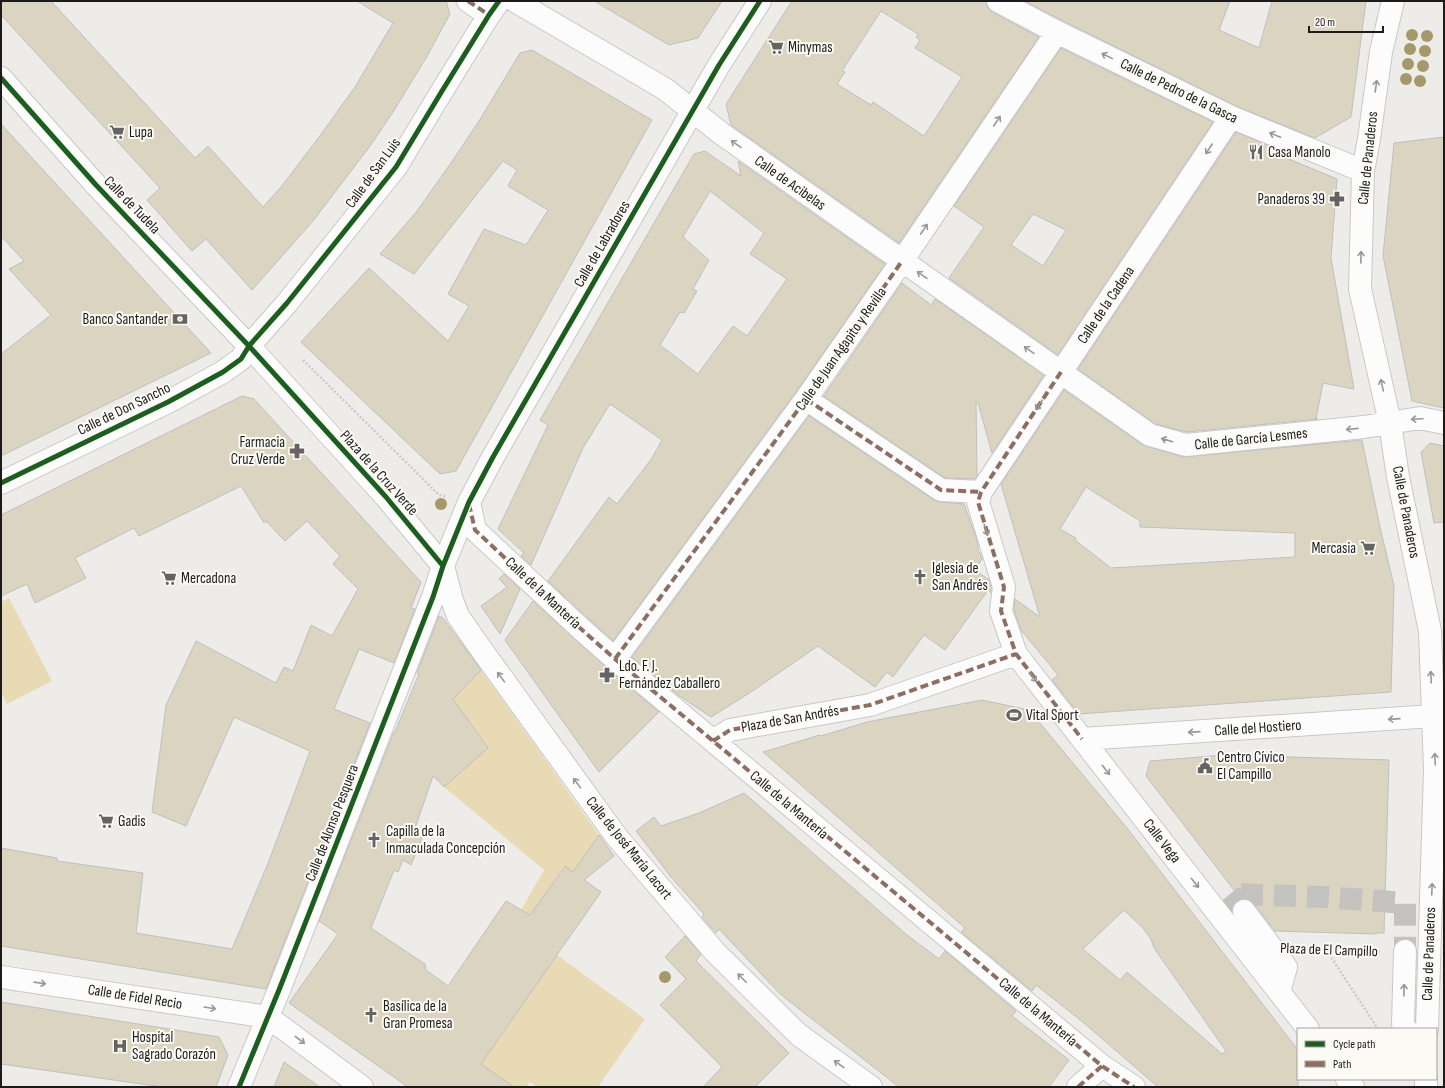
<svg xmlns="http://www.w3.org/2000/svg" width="1445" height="1088" font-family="'Sofia Sans Condensed',sans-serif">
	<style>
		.green { fill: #e8dab5 }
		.building { fill: #dbd4c0; stroke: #c0bfbe; fill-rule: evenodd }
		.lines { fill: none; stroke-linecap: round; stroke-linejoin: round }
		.minor-tunnel { stroke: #c3c2bf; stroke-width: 22; stroke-dasharray: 22 11; stroke-linecap: butt }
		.minor-casing { stroke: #c9c8c6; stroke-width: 24 }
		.path { stroke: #cacaca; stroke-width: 2.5; stroke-dasharray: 2 2; stroke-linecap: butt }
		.minor { stroke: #fcfcfc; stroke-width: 22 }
		.quiet { stroke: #8d6e63; stroke-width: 4; stroke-dasharray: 8 4; stroke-linecap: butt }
		.cycleway-casing { stroke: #fcfaf5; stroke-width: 8 }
		.cycleway { stroke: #1b5e20; stroke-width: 5 }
		.tree { fill: #a5986a }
		.oneway { stroke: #979796 }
		.labels { text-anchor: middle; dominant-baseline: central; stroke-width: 4; stroke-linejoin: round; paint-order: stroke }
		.poi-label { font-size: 15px; fill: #1c1b19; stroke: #fcfaf5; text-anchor: start }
		.street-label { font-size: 15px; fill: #1c1b19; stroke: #fcfaf5 }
	</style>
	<rect width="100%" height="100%" fill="#edece9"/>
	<path class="green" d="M9,598L52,681L7,704L1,691V602Z
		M481,670L599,835L583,858L594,871L585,880L564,866L530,915L521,910L544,870L444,787L488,748L453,699Z
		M557,955L645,1019L598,1087H537L530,1082L527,1087H514L481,1064Z"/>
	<path class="building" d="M1,1H51L195,158L208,146L263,207L281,187L319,137L355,87L393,23L357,1H446L450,14L426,58L393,112L370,146L313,221L252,290L206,239L192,251L169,225L147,200L160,188L1,15Z
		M594,1H722L698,38L669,45Z
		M792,1H986L987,7L992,12L1039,37L899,243L731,125L726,104ZM881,11L918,34L916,37L920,40L915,48L962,77L924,136L873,102L871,105L837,84L845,72L842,71Z
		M1025,1H1230L1219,30L1259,48L1272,1H1366L1351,117L1315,138L1236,106L1063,21Z
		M1061,48L1213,122L1058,355L949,278L984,227L954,206ZM1033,214L1066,230L1043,266L1011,245Z
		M532,50L652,120L456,471L440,474L301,342L369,268L448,341L469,306L448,294L484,229L526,245L548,210L508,186L517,170L503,161L414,274L380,254L417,211L453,160L479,121L520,53Z
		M1,124L211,353L1,456V354L51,315L9,269L24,261L1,236Z
		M1236,132L1289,154L1284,157L1337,179L1331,258L1354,389L1323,383L1316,419H1318L1187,432L1155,424L1078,369Z
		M1444,137V408L1412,401L1383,256L1394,143Z
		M705,151L741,176L738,161L885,264L796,392L613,641L548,581L609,497L617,504L652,458L662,440L610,404L583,448L531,565L521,556L524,553L498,529L548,425L540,420L694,154ZM710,191L764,233L750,254L787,279L747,336L733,326L698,374L660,345L680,312L684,313L697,291L693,289L709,260L683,237Z
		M902,283L931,305L935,299L1044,375L992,453L978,403H976L977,476L975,479L945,478L824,396Z
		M1064,390L1143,445L1183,457L1362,440L1380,527L1394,586L1391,692L1079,714L1052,680L1058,675L1021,630L1014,610L1015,599L1040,617L1001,484ZM1086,487L1140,521V527L1295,533V557L1111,568L1075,540L1076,538L1060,529Z
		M242,396L254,399L421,582L411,608L415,609L394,663L359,649L334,709L370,723L266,989L1,946V848L57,858V861L143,873L136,933L232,949L269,861L310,751L234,717L186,826L152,812L166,705L196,641L276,683L284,667L293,671L311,625L332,636L358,589L333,564L340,556L307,521L285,541L266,521L264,523L241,486L139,536L134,528L75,558L86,578L35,603L27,584L1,596V515Z
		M809,416L934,500L940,502L964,504L978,543V551L980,553L982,559L975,570L989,580L991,588V593L988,590L945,650L924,635L893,677L887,672L875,687L818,646L751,692L711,717L678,695L632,657Z
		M1430,443L1444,446V522L1434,523L1421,452Z
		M504,574L520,589L500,634L481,606L507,587L499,579Z
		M533,601L607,668L659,712L599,772L505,640Z
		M439,616L443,618L481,670L453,699L488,748L444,787L433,776L413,834L422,838L411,865L403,860L398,872L394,870L371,928L425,964L426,970L448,986L506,901L530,915L565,866L573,872L599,835L614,856L584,880L601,892L481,1064L514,1087H408L289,1003L338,934L319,921L394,732H395L419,674L417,673Z
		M982,700L1029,710L1127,828L1298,1050V1087H1158L1084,1023L1036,985L1032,991L961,932L965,928L763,752L820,735L821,736L867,722ZM1124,910L1143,928L1151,939L1154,948L1226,1051L1222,1054L1127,972L1120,980L1083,949Z
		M1225,755L1389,760L1384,933H1377L1376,934L1275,931L1254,903L1249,899H1241L1146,776L1150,761Z
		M744,793L907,935L939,959L945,951L1016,1011L1012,1016L1069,1060L1049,1087H899L780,994L719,929L716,933L702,917L704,914L671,877L636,831L654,817L661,826L699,813Z
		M685,936L701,954L696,961L789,1053L755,1087H703L722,1067L660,1005L686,979L665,957Z
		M1,1002L219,1037L228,1055L216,1087H163L1,1064Z
		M284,1062L320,1087H274Z"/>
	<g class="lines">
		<path class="minor-tunnel" d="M1244,911L1230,894L1325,897L1405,903V951"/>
		<g class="minor-casing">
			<path id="minor" d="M468,1L489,15
				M515,1L665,89L722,134L1150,435L1186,445L1364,427L1420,418L1444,423
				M998,1L1057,32L1231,117L1363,171
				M1393,1L1381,52L1369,139L1363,171L1360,289L1390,423L1398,477L1430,631L1435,770L1427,1029
				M1,78L96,185L249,346L386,497L443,566L452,600L458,616L481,649L616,836L715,952L799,1035L871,1087
				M1231,117L981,492L978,502L1004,587L1001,611L1016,654L1308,1029
				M806,399L941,490L981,492
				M1,483L168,402L223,372L241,359L249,346L287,303L396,167L442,91L489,15L499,1
				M469,502L475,530L580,628L615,659L1102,1066L1134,1087
				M615,659L806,399L902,261L1057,32
				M1082,739L1433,716
				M713,741L730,730L870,705L1016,654
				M1244,911L1286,967L1279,992
				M1405,951L1403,1024L1406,1029
				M1,977L268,1017L362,1087
				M1347,1079L1353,1087
				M1426,1079V1087
				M239,1087L279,990L433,597L443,566L469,502L493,457L719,65L760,1
				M1078,1087L1102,1066"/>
		</g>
		<path class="path" d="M303,360L439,495L447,497
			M1302,950L1381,952
			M1327,951L1378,1029"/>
		<use href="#minor" class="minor"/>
		<path class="quiet" d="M468,1L489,15
			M1061,372L981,492L978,502L1004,587L1001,611L1016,654L1082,739
			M806,399L941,490L981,492
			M469,504L475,530L580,628L615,659L1102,1066L1134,1087
			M615,659L806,399L902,261
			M713,741L730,730L870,705L1016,654
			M1078,1087L1102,1066"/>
		<g class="cycleway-casing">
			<path id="cycleway" d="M1,78L96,185L249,346L386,497L443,566
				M1,483L168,402L223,372L241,359L249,346L287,303L396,167L442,91L489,15L499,1
				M239,1087L279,990L433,597L443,566L469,502L493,457L719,65L760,1"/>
		</g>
		<use href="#cycleway" class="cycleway"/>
	</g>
	<g class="tree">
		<circle cx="1412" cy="35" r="6"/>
		<circle cx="1427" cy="36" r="6"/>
		<circle cx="1410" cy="49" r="6"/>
		<circle cx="1425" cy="51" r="6"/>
		<circle cx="1408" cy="64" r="6"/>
		<circle cx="1423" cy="66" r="6"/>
		<circle cx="1406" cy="79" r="6"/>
		<circle cx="1420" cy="81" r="6"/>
		<circle cx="441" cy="504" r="6"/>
		<circle cx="665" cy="977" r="6"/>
	</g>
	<defs><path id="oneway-shaft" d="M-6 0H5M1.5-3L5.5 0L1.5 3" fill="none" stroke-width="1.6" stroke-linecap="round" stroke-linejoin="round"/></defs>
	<g class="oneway">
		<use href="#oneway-shaft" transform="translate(1107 56) rotate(-154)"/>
		<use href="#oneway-shaft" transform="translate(1376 86) rotate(-82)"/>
		<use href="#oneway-shaft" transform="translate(997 121) rotate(-56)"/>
		<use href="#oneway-shaft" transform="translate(1275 135) rotate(-158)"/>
		<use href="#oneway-shaft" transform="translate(736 144) rotate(-145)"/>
		<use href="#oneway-shaft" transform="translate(1209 149) rotate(124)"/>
		<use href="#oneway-shaft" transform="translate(924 229) rotate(-56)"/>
		<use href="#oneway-shaft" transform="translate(1361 257) rotate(-88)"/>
		<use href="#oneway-shaft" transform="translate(922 275) rotate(-145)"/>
		<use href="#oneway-shaft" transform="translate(1029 350) rotate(-145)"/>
		<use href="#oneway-shaft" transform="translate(1382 385) rotate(-103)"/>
		<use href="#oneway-shaft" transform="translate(1039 405) rotate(124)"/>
		<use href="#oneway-shaft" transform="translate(1417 419) rotate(177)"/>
		<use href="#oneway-shaft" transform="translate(1352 429) rotate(174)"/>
		<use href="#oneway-shaft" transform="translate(1167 440) rotate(-164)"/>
		<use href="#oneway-shaft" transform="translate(986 530) rotate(72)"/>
		<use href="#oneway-shaft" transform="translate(501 677) rotate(-126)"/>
		<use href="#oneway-shaft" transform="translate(1033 677) rotate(53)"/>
		<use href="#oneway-shaft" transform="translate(1431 677) rotate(-92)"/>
		<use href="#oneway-shaft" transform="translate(1394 719) rotate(176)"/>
		<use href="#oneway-shaft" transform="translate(1194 732) rotate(176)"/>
		<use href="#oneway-shaft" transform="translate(1435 759) rotate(-93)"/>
		<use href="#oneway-shaft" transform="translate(1106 770) rotate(52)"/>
		<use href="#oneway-shaft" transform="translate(577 783) rotate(-126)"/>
		<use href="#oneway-shaft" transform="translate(1195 883) rotate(52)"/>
		<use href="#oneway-shaft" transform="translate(1432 889) rotate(-88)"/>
		<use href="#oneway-shaft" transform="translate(742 978) rotate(-135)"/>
		<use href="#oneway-shaft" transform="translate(40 983) rotate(8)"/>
		<use href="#oneway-shaft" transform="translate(1404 990) rotate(-89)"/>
		<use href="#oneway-shaft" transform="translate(210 1008) rotate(9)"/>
		<use href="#oneway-shaft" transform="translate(300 1040) rotate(37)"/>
		<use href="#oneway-shaft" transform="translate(839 1064) rotate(-144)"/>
	</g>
	<defs>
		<g id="supermarket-bare" transform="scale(1.2)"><path d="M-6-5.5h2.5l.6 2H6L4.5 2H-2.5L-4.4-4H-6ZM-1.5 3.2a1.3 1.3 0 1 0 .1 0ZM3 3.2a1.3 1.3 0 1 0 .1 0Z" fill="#656462" stroke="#fcfaf5" stroke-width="2.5" paint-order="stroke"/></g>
		<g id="restaurant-bare" transform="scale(1.2)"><path d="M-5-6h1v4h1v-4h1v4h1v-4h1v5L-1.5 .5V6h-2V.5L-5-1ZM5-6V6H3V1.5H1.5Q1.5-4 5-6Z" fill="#656462" stroke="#fcfaf5" stroke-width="2.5" paint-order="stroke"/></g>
		<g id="pharmacy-bare" transform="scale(1.2)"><path d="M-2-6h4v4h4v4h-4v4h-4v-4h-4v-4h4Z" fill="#656462" stroke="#fcfaf5" stroke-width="2.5" paint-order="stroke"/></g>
		<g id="bank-bare" transform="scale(1.2)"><path d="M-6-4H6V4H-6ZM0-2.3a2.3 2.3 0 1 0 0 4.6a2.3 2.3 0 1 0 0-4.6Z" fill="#656462" stroke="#fcfaf5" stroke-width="2.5" paint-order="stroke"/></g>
		<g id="church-bare" transform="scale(1.2)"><path d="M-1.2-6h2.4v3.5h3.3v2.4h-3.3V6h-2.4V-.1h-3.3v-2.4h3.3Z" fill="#656462" stroke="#fcfaf5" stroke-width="2.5" paint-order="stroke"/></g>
		<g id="stadium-bare" transform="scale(1.2)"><path d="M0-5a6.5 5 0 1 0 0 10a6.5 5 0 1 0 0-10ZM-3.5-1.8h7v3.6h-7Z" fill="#656462" stroke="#fcfaf5" stroke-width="2.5" paint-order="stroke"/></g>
		<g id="civic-bare" transform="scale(1.2)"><path d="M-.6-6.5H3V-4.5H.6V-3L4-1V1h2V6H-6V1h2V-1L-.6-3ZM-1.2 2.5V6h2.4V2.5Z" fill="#656462" stroke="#fcfaf5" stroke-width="2.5" paint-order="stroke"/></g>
		<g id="hospital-bare" transform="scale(1.2)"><path d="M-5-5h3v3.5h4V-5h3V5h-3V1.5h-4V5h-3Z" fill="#656462" stroke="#fcfaf5" stroke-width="2.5" paint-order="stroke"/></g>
	</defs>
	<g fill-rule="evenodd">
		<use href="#supermarket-bare" x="776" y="47"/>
		<use href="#supermarket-bare" x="117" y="132"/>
		<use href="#restaurant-bare" x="1256" y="152"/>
		<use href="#pharmacy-bare" x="1337" y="199"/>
		<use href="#bank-bare" x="180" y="319"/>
		<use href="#pharmacy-bare" x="297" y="451"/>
		<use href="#supermarket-bare" x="1368" y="548"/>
		<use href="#church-bare" x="920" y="577"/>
		<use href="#supermarket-bare" x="169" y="578"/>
		<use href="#pharmacy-bare" x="607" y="675"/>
		<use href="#stadium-bare" x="1014" y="715"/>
		<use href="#civic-bare" x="1205" y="766"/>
		<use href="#supermarket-bare" x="106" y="821"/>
		<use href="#church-bare" x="374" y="840"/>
		<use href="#church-bare" x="371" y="1015"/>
		<use href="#hospital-bare" x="120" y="1046"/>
	</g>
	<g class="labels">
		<g class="poi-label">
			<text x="788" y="47">Minymas</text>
			<text x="129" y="132">Lupa</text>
			<text x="1268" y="152">Casa Manolo</text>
			<text x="1325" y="199" text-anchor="end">Panaderos 39</text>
			<text x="168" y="319" text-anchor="end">Banco Santander</text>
			<text x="285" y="442" text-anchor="end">Farmacia<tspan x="285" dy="17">Cruz Verde</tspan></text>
			<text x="1356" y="548" text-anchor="end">Mercasia</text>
			<text x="932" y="568">Iglesia de<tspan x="932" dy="17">San Andrés</tspan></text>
			<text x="181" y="578">Mercadona</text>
			<text x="619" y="666">Ldo. F. J.<tspan x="619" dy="17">Fernández Caballero</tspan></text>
			<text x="1026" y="715">Vital Sport</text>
			<text x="1217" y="757">Centro Cívico<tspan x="1217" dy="17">El Campillo</tspan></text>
			<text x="118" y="821">Gadis</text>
			<text x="386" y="831">Capilla de la<tspan x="386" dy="17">Inmaculada Concepción</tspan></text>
			<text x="383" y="1006">Basílica de la<tspan x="383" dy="17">Gran Promesa</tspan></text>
			<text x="132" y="1037">Hospital<tspan x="132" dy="17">Sagrado Corazón</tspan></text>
		</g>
		<g class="street-label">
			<text transform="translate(1179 91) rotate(26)">Calle de Pedro de la Gasca</text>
			<text transform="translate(1368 158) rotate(-84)">Calle de Panaderos</text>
			<text transform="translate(373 173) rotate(-54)">Calle de San Luis</text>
			<text transform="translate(790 183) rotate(35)">Calle de Acibelas</text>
			<text transform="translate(132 205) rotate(46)">Calle de Tudela</text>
			<text transform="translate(602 244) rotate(-60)">Calle de Labradores</text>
			<text transform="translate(1106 305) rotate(-56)">Calle de la Cadena</text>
			<text transform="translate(841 349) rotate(-55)">Calle de Juan Agapito y Revilla</text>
			<text transform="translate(124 409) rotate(-26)">Calle de Don Sancho</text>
			<text transform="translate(1251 439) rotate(-6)">Calle de García Lesmes</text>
			<text transform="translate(379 473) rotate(48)">Plaza de la Cruz Verde</text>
			<text transform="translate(1406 512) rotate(79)">Calle de Panaderos</text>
			<text transform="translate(543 593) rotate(43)">Calle de la Mantería</text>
			<text transform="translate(790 719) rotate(-10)">Plaza de San Andrés</text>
			<text transform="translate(1258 728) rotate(-4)">Calle del Hostiero</text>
			<text transform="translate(789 805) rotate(40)">Calle de la Mantería</text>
			<text transform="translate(332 823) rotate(-69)">Calle de Alonso Pesquera</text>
			<text transform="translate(1162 841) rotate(52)">Calle Vega</text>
			<text transform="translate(629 848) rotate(51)">Calle de José María Lacort</text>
			<text transform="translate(1329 950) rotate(2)">Plaza de El Campillo</text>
			<text transform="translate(1429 954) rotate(-88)">Calle de Panaderos</text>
			<text transform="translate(135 997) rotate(9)">Calle de Fidel Recio</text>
			<text transform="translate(1038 1012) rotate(40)">Calle de la Mantería</text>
		</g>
	</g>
	<rect width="1445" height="1088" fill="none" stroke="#1c1b19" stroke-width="4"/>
	<rect x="1297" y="1028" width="140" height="52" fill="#fcfaf5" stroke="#a2a19d"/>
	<rect x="1305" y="1041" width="20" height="6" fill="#1b5e20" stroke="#a2a19d"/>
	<text x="1333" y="1048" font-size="12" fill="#1c1b19">Cycle path</text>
	<rect x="1305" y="1061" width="20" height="6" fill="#8d6e63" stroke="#a2a19d"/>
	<text x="1333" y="1068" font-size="12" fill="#1c1b19">Path</text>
	<path d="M1309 26v6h74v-6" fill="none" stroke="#1c1b19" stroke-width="2"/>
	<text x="1315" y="26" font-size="12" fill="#1c1b19" stroke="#fcfaf5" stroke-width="3" paint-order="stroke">20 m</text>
</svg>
